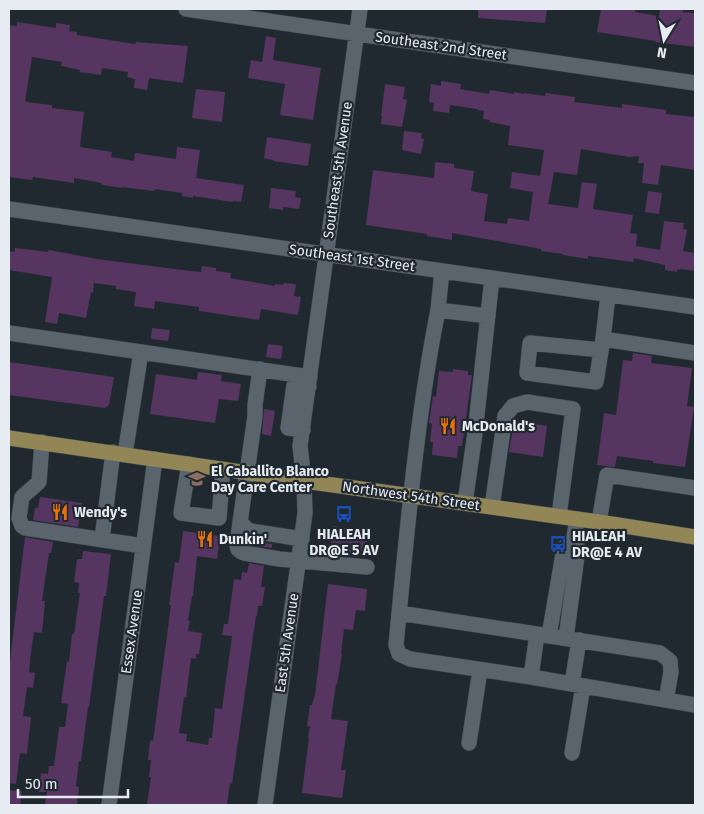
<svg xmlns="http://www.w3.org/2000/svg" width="704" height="814" font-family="'Fira Sans',sans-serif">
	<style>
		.building { fill: #563561 }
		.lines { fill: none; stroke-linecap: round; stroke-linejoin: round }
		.minor-casing { stroke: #3e464c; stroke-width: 16 }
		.major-casing { stroke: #3e464c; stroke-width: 16 }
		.minor { stroke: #5a646d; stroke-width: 15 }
		.major { stroke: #928556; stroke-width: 15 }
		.labels { text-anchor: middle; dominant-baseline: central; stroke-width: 4.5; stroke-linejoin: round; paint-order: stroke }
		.street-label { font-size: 14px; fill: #e6ecf1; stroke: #202930 }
		.poi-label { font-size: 14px; font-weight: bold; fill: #e6ecf1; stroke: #202930; text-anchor: start }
	</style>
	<rect width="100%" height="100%" fill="#202930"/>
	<path class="building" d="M478,9H547L545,23L478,18Z
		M601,9H636L635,12L659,16L660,9H683V12L695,13V47L655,42L656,41L597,32Z
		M17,22L56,28V23L70,25L69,31L77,32V35L135,44L136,42L188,46L183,83L149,78L147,90L134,88L135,79L127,77L128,72L102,68L101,75L79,72L80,70L61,66L62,62L32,57L25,102L52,105V108L84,112L80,147L112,152L111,157L134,161L135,153L176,159L177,147L200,150L196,178L244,185L241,202L233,201V202L193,196V198L182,196V193L155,189L154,191L122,187V188L102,185V183L74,178V183L33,177L32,180L9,177V25L17,26Z
		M266,36L276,38L273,60L321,68L313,120L280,115L285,84L248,78L251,60L262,62Z
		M441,81L461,84L460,89L489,94L490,90L514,94V92L524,94V93L545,96L546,93L575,97L574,102L622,108V104L666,110V114L695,117V170L661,165L658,185L642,183L644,163H638L639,156L629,157L581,149L577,175L554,172L548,204L578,208L582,182L597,184L593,209L633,215L630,233L637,234L636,246L660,250L664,221L684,223L683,229L687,230L683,251L695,253V271L680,269V270L677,269V272L665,270V265L634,258L633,262L588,256V259L563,255V254L541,251V249L525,246L452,233V240L427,236V234L366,225L373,170L434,178L435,162L454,164V168L474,171L471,191L488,194L484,221L507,224L508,218L529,221L533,192L510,188L512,172L540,176L544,150L508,145L510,126L489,122L490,120L483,119L484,111L477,110V109L450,105L449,113L433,111L434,103L429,102L431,84L441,86Z
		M385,84L405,87L403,99L407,100L402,127L381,124L382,116H381Z
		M196,89L225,92L222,122L192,118Z
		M404,131L422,133L421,138L424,139L421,154L402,150Z
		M267,137L311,144L308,166L273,161V160L264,158Z
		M271,188L296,191L295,197L301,198L299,209L283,207V210L269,208Z
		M648,191L662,193L659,214L645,212Z
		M15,248L48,252L49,250L97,259L182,270L201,272L202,266L216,268V271L231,273L230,278L275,286V284L283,285L284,283L296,284L294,296L301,297L298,315L261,309L259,320L199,311V307L155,301L154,309L134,306L136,292L116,289V286L94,283L93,293L91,292L86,318L59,313L57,324L45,322L52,277L9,270V251L15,252Z
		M152,328L170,330L168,341L151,339Z
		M268,344L283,346L281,359L266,357Z
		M633,353L652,356L651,363L692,368L687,406L694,407L685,467L653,463V461L617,456L615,467L597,465L604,413L616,415L623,360L632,361Z
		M9,362L114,377L109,405L105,408L9,395Z
		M453,369L468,371V375H472L462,446H458L457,458L432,455L433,442H430L432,424L429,423L433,396L436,397L439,371L453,372Z
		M198,372L222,375L221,381L241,384L238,401L219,399L215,423L150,414L156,374L197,380Z
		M264,409L275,411L271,436L262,434Z
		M514,421L547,426L543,457L509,452Z
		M40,497L82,503L78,527L33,520L35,508H38Z
		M333,526L368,531L367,542H365L363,554L330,550Z
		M183,531L220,536L217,559L197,556L193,596H192L188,620L190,621L188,631L202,633L199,654H196V659L191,658L186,698L184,697L179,733L187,734L186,741L208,745L209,738H212L215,708L222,709L232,636L222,635L224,624H228L234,579L241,580L242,572L247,573L249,563L264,566L261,587H265L262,606H258L257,616H256L232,784L230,783L227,805H147L151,777H149L151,760H148L150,740L153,741L171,605H169L175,562L179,563Z
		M25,537L53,542L51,553H49L42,601H45L42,633L34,632L31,652L29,672L35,673L33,688L27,687L23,716L31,717L27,754L20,753L16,784L9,783V708L10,695H9V669Z
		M252,541L272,544V548L251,545Z
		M83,551L111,554L106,596H104L89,707H88L81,761H79L76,786L79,787L77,805H45L47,792H39L41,773L48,774L49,766H54L59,727H65L68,704L61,703L67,661L69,662L72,634H74L80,593H78L79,583L74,582L77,559H82Z
		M328,584L367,589L365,611L356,610L353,630L344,629L341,654H342L337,685L336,684L331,719L348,721L341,770H346L342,798L302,793L309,738H308L310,727L307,726L310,705H312L315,695Z
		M9,790L22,791L20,805H9Z"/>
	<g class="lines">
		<g class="minor-casing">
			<path id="minor" d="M186,9L695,83
				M9,209L695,307
				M608,295L603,339L695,353
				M438,310L442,271
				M488,316L438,310C416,421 407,533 396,645L399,654L410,659L531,677L695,705
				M9,333L141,352L125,454
				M601,350L530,343L527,373L596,382L603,339
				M141,352L310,377
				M260,369L255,405V416L237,544C237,550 239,551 244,553L279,559L367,567
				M303,430L288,428L294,385L309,387
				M42,442L39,482L22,497L19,518L22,526L25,528L143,546
				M189,464L181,513L219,518L223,469
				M465,503L475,433L492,278
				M492,507L505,416L513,406L527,402L573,409L559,516
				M240,522L247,529L251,531L302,539
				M599,522L607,475L695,488
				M102,539L113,452
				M399,613L660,653L670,661L671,672L666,700
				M549,636L564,548L574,537
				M566,638L578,549L574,537L577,519
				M531,677L537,634
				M572,684L579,640
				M469,743L480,670
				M572,753L583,686
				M109,805L155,459
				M265,805L305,513L304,481L300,446L360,9"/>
		</g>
		<g class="major-casing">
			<path id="major" d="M9,438L304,481L599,522L695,537"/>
		</g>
		<use href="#minor" class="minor"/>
		<use href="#major" class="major"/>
	</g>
	<defs>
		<g id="restaurant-bare" transform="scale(1.35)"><path d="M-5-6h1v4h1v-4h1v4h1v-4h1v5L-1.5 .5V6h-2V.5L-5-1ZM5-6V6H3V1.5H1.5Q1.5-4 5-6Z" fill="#e8710a" stroke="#202930" stroke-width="2.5" paint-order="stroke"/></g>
		<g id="school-bare" transform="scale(1.35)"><path d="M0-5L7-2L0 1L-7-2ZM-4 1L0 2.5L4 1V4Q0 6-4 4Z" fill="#8d6e63" stroke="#202930" stroke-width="2.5" paint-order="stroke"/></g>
		<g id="bus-bare" transform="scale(1.35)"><path d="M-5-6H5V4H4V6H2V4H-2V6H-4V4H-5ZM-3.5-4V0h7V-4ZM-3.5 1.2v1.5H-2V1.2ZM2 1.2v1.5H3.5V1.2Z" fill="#1a4fb4" stroke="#202930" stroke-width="2.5" paint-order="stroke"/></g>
	</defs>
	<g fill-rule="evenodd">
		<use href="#restaurant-bare" x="448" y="426"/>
		<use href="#school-bare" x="197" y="479"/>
		<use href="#restaurant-bare" x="60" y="512"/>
		<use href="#bus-bare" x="344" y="514"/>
		<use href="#restaurant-bare" x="205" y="539"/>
		<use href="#bus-bare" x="558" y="544"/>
	</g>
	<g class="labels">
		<g class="street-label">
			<text transform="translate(441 46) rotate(8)">Southeast 2nd Street</text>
			<text transform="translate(338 170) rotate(-82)">Southeast 5th Avenue</text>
			<text transform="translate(352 258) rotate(8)">Southeast 1st Street</text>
			<text transform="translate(411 496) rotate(8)">Northwest 54th Street</text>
			<text transform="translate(132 632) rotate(-82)">Essex Avenue</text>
			<text transform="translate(287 643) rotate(-82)">East 5th Avenue</text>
		</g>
		<g class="poi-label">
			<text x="462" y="426">McDonald's</text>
			<text x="211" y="471">El Caballito Blanco<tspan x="211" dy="16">Day Care Center</tspan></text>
			<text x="74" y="512">Wendy's</text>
			<text x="344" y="534" text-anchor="middle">HIALEAH<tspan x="344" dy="16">DR@E 5 AV</tspan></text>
			<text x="572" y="536">HIALEAH<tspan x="572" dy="16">DR@E 4 AV</tspan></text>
			<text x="219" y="539">Dunkin'</text>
		</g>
	</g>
	<rect width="704" height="814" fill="none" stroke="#e6ecf1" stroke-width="20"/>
	<g transform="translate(664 40) rotate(190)" stroke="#202930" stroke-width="4" paint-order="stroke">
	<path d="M0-4L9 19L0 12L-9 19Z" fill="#e6ecf1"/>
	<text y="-8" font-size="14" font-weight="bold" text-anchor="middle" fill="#e6ecf1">N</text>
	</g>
	<path d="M18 789v8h110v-8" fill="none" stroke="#e6ecf1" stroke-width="2.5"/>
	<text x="25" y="789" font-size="15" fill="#e6ecf1" stroke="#202930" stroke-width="4" paint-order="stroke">50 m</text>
</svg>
